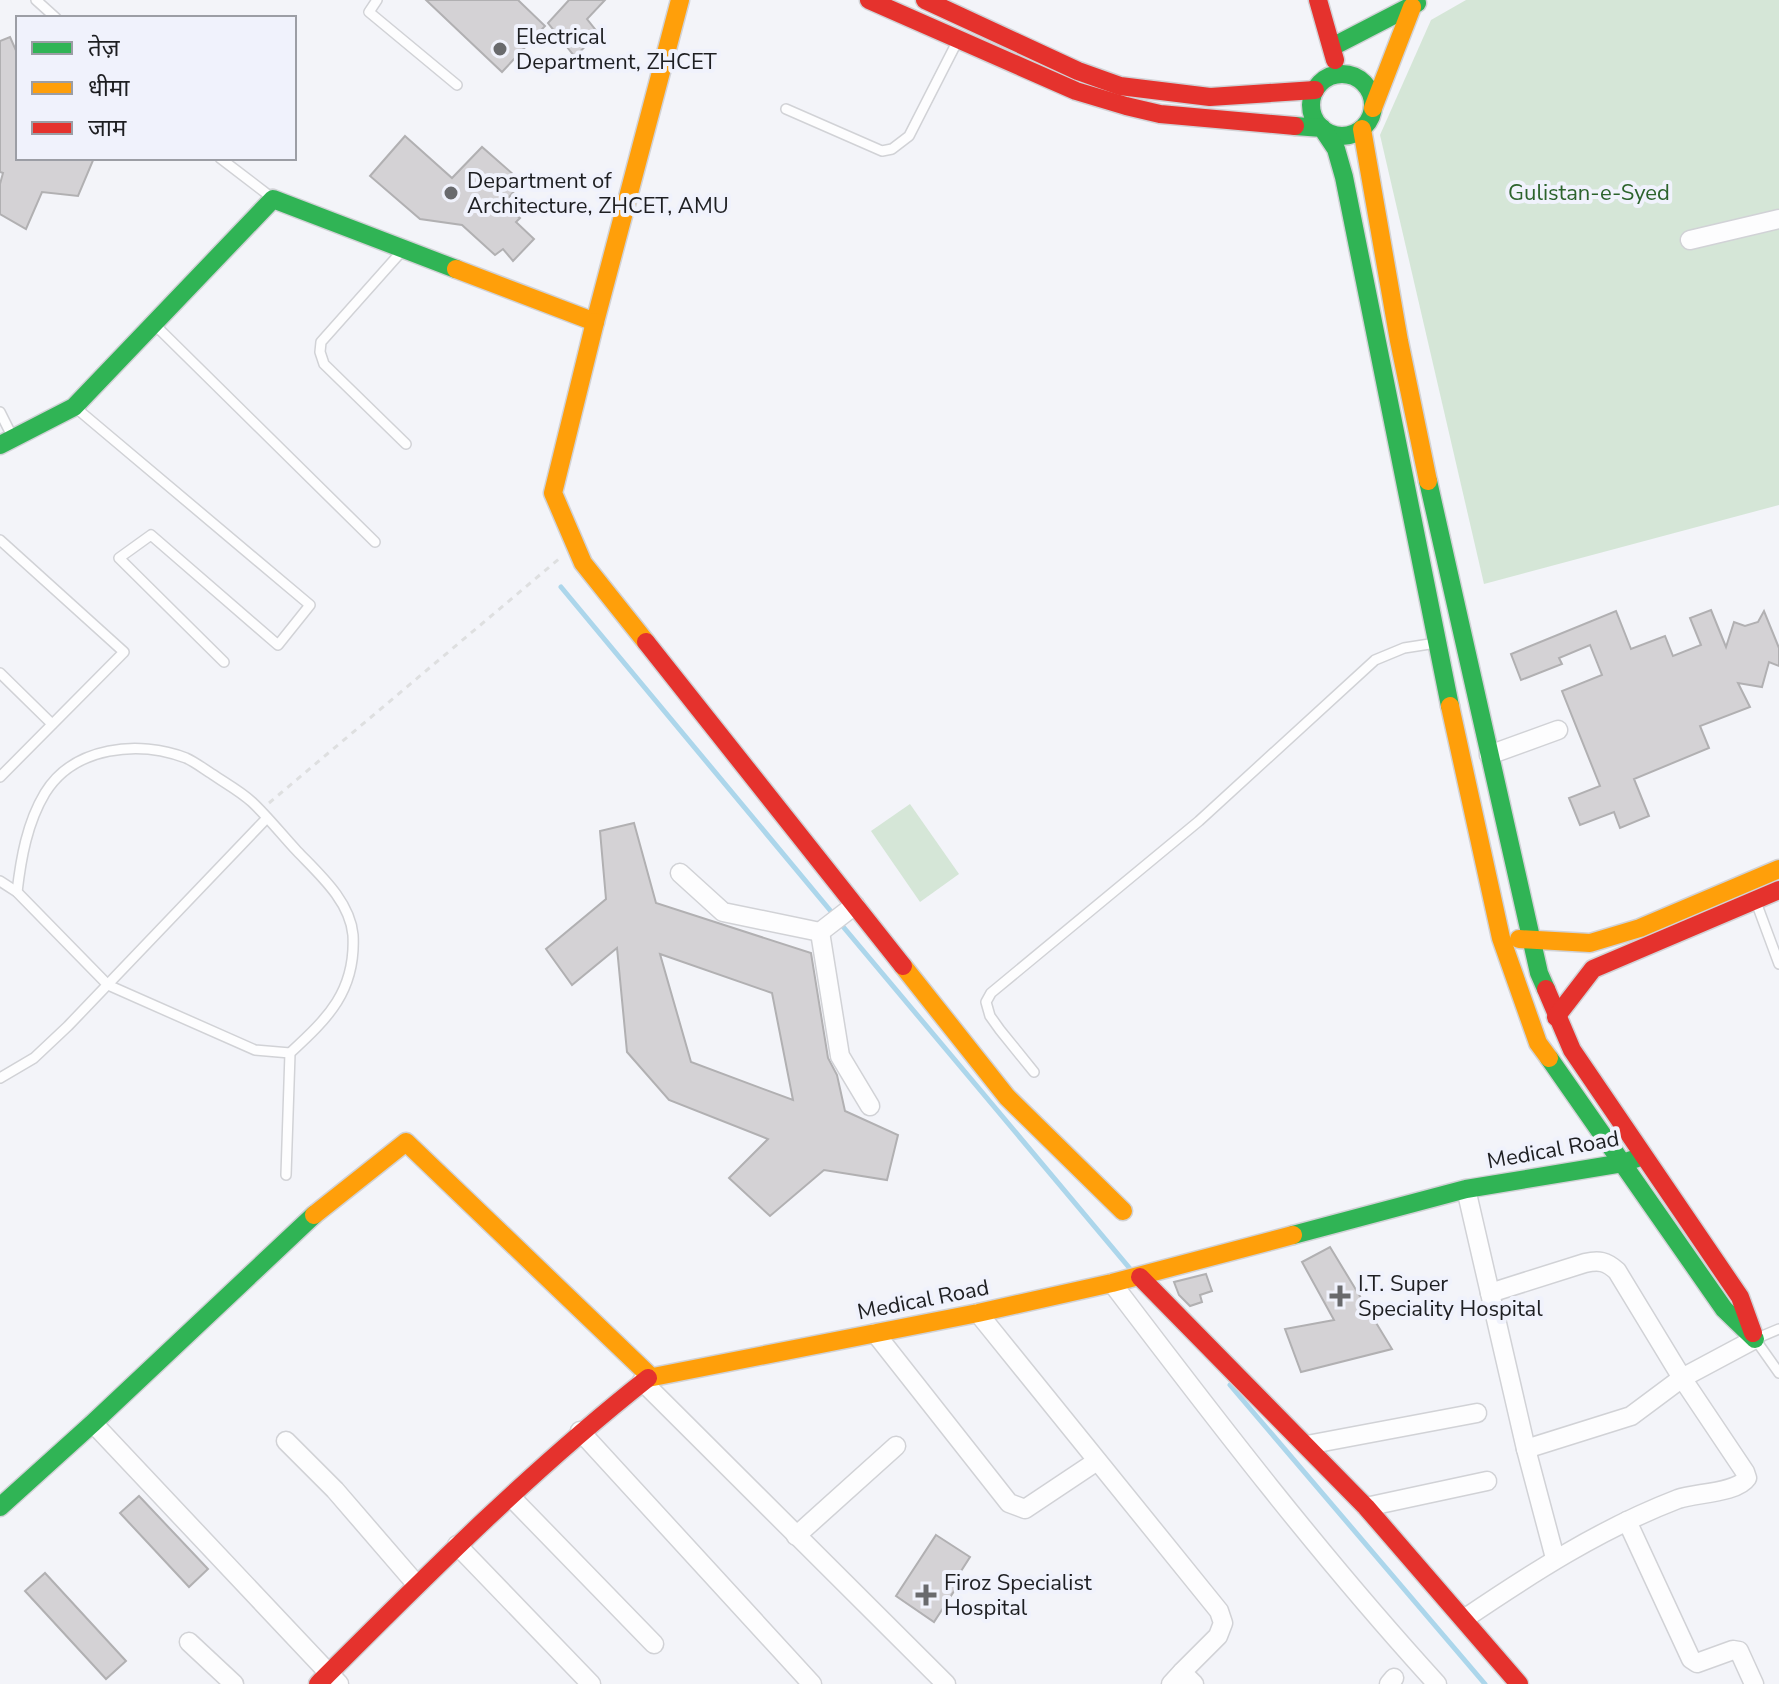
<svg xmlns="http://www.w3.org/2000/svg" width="1779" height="1684" viewBox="0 0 1779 1684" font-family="'Nunito Sans','Noto Sans Devanagari',sans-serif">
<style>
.green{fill:#d5e6d7}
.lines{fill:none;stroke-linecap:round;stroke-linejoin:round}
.stream{stroke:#acd6eb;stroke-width:5}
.building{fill:#d4d2d5;stroke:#b1b0b2;stroke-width:2;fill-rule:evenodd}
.lane-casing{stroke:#d1d2d6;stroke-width:12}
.street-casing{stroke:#d1d2d6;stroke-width:21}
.fast-casing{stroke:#d1d2d6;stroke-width:21}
.slow-casing{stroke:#d1d2d6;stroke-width:21}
.jam-casing{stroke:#d1d2d6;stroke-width:21}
.path{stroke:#dedfe0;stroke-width:3;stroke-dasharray:6 6;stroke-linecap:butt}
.lane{stroke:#fdfdfe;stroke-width:9}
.street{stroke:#fdfdfe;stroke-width:18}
.fast{stroke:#30b455;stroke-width:18}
.slow{stroke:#ff9f0a;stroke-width:18}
.jam{stroke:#e5322d;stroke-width:18}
.poi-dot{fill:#696a6d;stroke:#f0f2fc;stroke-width:3}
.labels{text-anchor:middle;stroke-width:8;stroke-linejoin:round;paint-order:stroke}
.poi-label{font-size:22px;fill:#1e1f22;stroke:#f0f2fc;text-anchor:start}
.park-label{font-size:22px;fill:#2c632c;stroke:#f0f2fc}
.street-label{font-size:22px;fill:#1e1f22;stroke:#f0f2fc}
</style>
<rect width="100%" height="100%" fill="#f3f4f9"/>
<g class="green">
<path d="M1466 0H1779V505L1484 584 1380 135 1431 20Z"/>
<path d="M910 804 959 874 920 902 871 831Z"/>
</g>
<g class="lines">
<g class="stream">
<path d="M561 587 834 915"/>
<path d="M840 923 1132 1271"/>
<path d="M1230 1385 1485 1684"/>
</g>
</g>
<g class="building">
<path d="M426 0H518L545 26 502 72Z"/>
<path d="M569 0H605L587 19 598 33 575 57 548 23Z"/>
<path d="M10 37 18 55V158H94L78 196 42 192 26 229 0 214V184L3 173 0 172V41Z"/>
<path d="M405 136 452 178 482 147 522 182 503 204 520 218 516 222 534 239 513 261 503 249 495 255 462 225 420 219 370 176Z"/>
<path d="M1711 610 1726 647 1734 622 1745 626 1758 622 1764 611 1779 648V666L1769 662 1762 687 1738 683 1750 707 1700 726 1709 748 1634 779 1649 816 1620 828 1614 812 1580 825 1569 798 1600 786 1562 691 1602 675 1590 645 1559 658 1562 664 1521 680 1511 654 1616 611 1631 649 1665 636 1673 656 1701 645 1690 618Z"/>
<path d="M634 823 656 903 811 953 828 1058 837 1075 845 1111 898 1135 887 1180 824 1170 770 1216 729 1178 768 1139 669 1100 627 1052 617 948 572 985 546 949 606 899 600 831ZM660 954 772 993 793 1100 691 1062Z"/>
<path d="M1330 1247 1392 1349 1301 1372 1285 1329 1334 1320 1302 1262Z"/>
<path d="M1206 1274 1212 1291 1200 1295 1202 1302 1190 1306 1179 1295 1174 1282Z"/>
<path d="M139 1496 208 1569 189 1587 120 1513Z"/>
<path d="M936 1535 970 1557 956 1579 960 1582 934 1622 896 1596Z"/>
<path d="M45 1573 126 1661 106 1679 25 1591Z"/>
</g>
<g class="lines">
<g class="lane-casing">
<g id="lane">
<path d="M36 0 56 18"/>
<path d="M377 0 369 12 457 85"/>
<path d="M786 109 882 151 892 149 909 136 957 42"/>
<path d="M220 158 271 197"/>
<path d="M402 251 321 342 320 352 324 364 406 444"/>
<path d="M154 324 375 542"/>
<path d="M76 408 310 605 278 645 151 535 119 558 224 662"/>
<path d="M0 412 13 438"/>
<path d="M0 540 124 652 0 777"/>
<path d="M0 673 52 724"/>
<path d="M0 881 17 892 108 985 255 1050 290 1053"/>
<path d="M17 892C21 858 27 823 45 793 74 746 139 740 186 758 195 762 204 769 212 774 225 783 240 791 252 802 268 817 282 835 297 851 319 874 350 901 353 935 356 991 328 1018 290 1053L286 1175"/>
<path d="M1756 902 1779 964"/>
<path d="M1034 1072 1000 1030 990 1016 986 1002 991 993 1199 821 1375 660 1404 648 1436 643"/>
<path d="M0 1078 34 1058 68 1026 267 818"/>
<path d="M1779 1329 1755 1339 1779 1373"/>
</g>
</g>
<g class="street-casing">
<g id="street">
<path d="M1690 240 1779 219"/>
<path d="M1489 755 1558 730"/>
<path d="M680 873 723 912 820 932 855 905"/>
<path d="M820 932 840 1056 870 1106"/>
<path d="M1466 1189 1526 1449 1555 1558"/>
<path d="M1112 1283C1216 1420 1321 1557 1437 1684"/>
<path d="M978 1313 1219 1611 1223 1623 1218 1636 1182 1672"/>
<path d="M875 1333 1009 1503 1025 1509 1097 1461"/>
<path d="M642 1381 946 1684"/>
<path d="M93 1423 339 1684"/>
<path d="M580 1431 812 1684"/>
<path d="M286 1441 335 1490 417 1585"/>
<path d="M1307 1445 1477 1413"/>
<path d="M1526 1449 1631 1416 1682 1378 1755 1339"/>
<path d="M511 1497 654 1644"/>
<path d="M1366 1507 1487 1481"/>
<path d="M1627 1521 1691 1659 1697 1663 1733 1650 1739 1651 1754 1684"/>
<path d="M796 1536 896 1446"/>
<path d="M457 1545 591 1684"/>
<path d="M1464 1619C1532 1573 1600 1529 1678 1499 1695 1493 1737 1493 1747 1478L1745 1472 1682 1378 1617 1271C1606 1261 1599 1260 1585 1263L1490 1293"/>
<path d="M189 1642 234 1684"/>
<path d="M1171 1684 1182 1672 1194 1684"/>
<path d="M1389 1684 1394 1678"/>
</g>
</g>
<g class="fast-casing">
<g id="fast">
<path d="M1332 47 1417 3"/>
<circle cx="1342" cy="105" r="31"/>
<path d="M1295 126 1322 128 1336 149 1344 177 1450 706"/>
<path d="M0 445 74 407 273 199 456 269"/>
<path d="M1428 481 1539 973 1546 989"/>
<path d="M1549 1058 1724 1309 1755 1339"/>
<path d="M1293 1235 1466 1189 1623 1163 1643 1156"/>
<path d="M0 1507 93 1423 314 1215"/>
</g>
</g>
<g class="slow-casing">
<g id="slow">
<path d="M1373 108 1412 7"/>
<path d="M1362 129 1399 341 1428 481"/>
<path d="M456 269 595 322 680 0"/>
<path d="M595 322 553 493 583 563 646 642"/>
<path d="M1450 706 1501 938 1538 1043 1549 1058"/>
<path d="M1519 939 1590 943 1640 928 1779 869"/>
<path d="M903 966 1007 1097 1123 1211"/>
<path d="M314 1215 406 1142 650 1376"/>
<path d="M648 1378 978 1313 1112 1283 1293 1235"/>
</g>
</g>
<g class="jam-casing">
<g id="jam">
<path d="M869 0 1076 91 1126 106 1160 114 1295 126"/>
<path d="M925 0 1078 71 1120 86 1210 97 1315 90"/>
<path d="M1318 0 1335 60"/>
<path d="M646 642 903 966"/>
<path d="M1546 989 1572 1050 1740 1297 1753 1333"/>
<path d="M1556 1017 1593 969 1779 890"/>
<path d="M1140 1277 1366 1507 1519 1684"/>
<path d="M318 1684C424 1578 530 1471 648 1378"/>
</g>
</g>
<path class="path" d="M269 803 560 558"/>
<use href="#lane" class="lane"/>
<use href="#street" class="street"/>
<use href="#fast" class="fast"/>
<use href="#slow" class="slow"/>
<use href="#jam" class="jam"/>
</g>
<g class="poi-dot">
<circle cx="500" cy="49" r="8"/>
<circle cx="451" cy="193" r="8"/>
<path d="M1336 1284h8v8h8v8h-8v8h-8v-8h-8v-8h8z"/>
<path d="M922 1583h8v8h8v8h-8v8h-8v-8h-8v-8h8z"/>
</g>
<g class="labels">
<g class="poi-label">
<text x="516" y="44">Electrical<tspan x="516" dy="25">Department, ZHCET</tspan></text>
<text x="467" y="188">Department of<tspan x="467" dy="25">Architecture, ZHCET, AMU</tspan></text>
<text x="1358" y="1291">I.T. Super<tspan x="1358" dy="25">Speciality Hospital</tspan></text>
<text x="944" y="1590">Firoz Specialist<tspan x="944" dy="25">Hospital</tspan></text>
</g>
<g class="park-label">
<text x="1589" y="200">Gulistan-e-Syed</text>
</g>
<g class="street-label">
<text transform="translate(1553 1149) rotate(-10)" y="8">Medical Road</text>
<text transform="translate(923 1299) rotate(-11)" y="8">Medical Road</text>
</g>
</g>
<rect x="16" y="16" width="280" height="144" fill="#f0f2fc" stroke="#9c9ea5" stroke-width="2"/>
<rect x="32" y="42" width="40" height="12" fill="#30b455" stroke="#9c9ea5" stroke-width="2"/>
<text x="88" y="56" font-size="24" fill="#1e1f22">तेज़</text>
<rect x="32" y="82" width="40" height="12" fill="#ff9f0a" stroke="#9c9ea5" stroke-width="2"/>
<text x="88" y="96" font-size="24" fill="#1e1f22">धीमा</text>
<rect x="32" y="122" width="40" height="12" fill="#e5322d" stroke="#9c9ea5" stroke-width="2"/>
<text x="88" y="136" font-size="24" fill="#1e1f22">जाम</text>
</svg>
